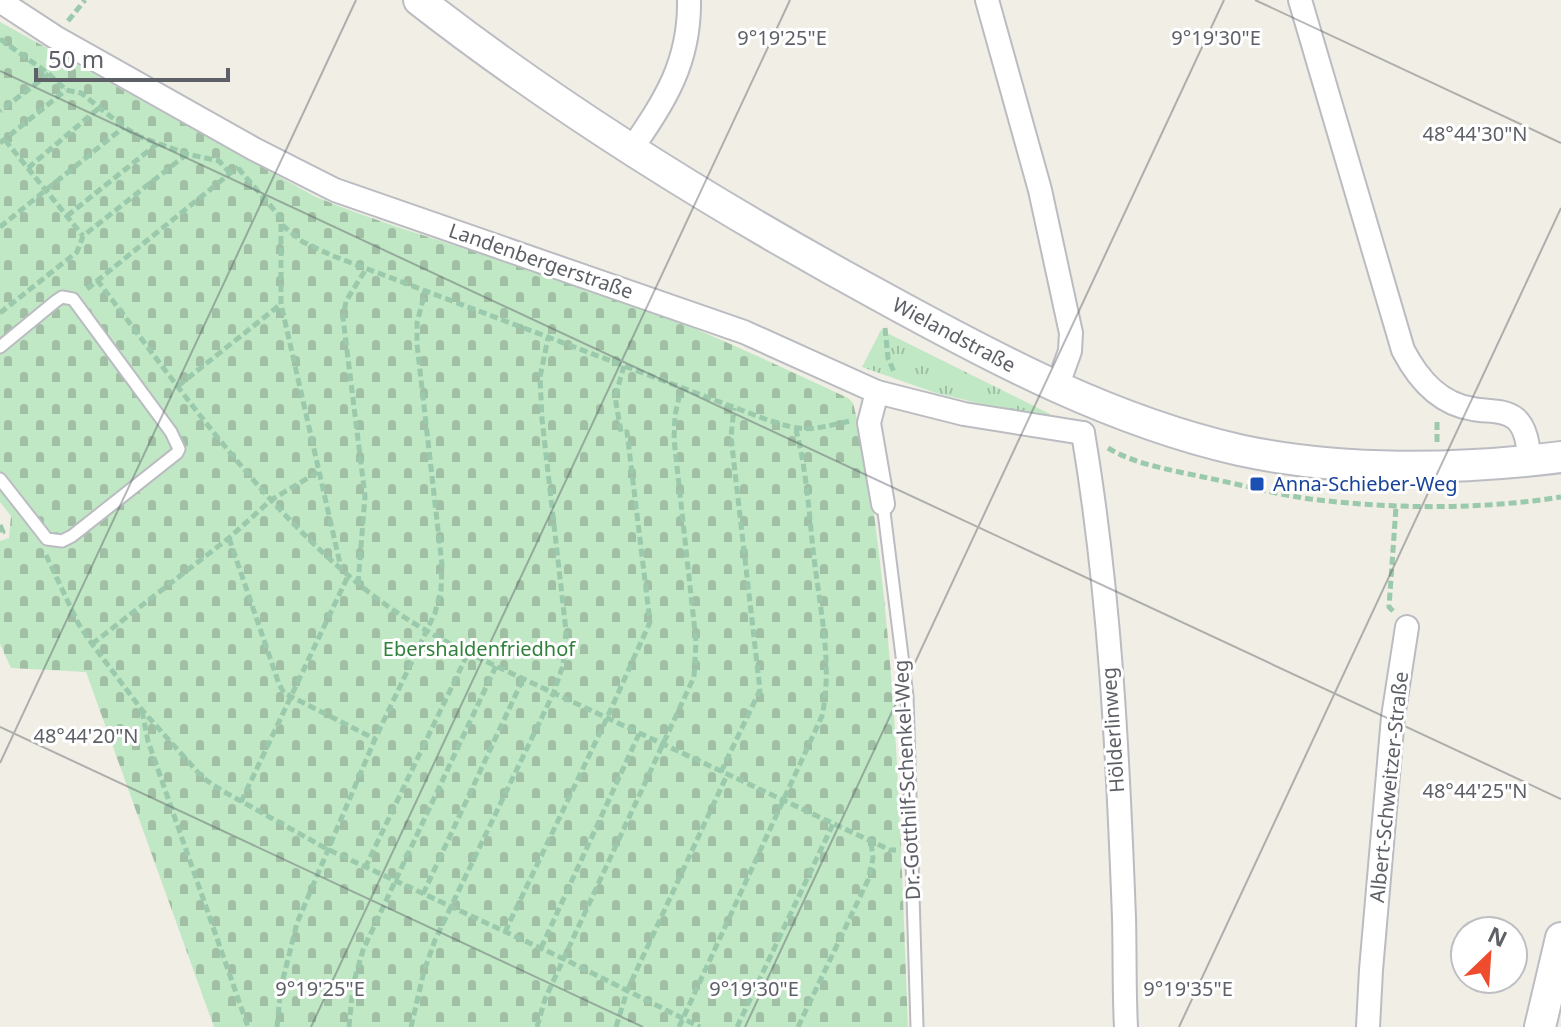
<svg xmlns="http://www.w3.org/2000/svg" width="1561" height="1027" viewBox="0 0 1561 1027" font-family="'Noto Sans',sans-serif">
<style>
.grass{fill:url(#grass-tufts)}
.cemetery{fill:url(#cemetery-stones)}
.lines{fill:none;stroke-linecap:round;stroke-linejoin:round}
.lane-casing{stroke:#babcc1;stroke-width:15}
.street-casing{stroke:#babcc1;stroke-width:26}
.secondary-casing{stroke:#bbbdc3;stroke-width:34}
.path{stroke:#9ac9ac;stroke-width:5;stroke-dasharray:8 4;stroke-linecap:butt}
.lane{stroke:#fff;stroke-width:11}
.street{stroke:#fff;stroke-width:22}
.secondary{stroke:#fff;stroke-width:30}
.ticks{fill:none;stroke:#5d6066;stroke-width:2;stroke-opacity:0.45}
.transit-dot{fill:#1a4fb4;stroke:#fff;stroke-width:3}
.labels{text-anchor:middle;stroke-width:6;stroke-linejoin:round;paint-order:stroke}
.street-label{font-size:20px;fill:#5d6066;stroke:#fff}
.transit-label{font-size:20px;fill:#164399;stroke:#fff;text-anchor:start}
.park-label{font-size:20px;fill:#31813b;stroke:#fff}
.ticks-label{font-size:20px;text-anchor:middle;fill:#5d6066;stroke:#fff;stroke-width:6;stroke-linejoin:round;paint-order:stroke}
</style>
<defs>
<pattern id="grass-tufts" width="24" height="20" patternUnits="userSpaceOnUse" patternTransform="scale(2)"><rect width="24" height="20" fill="#c1e8c5"/><path d="M3 7l-1-3M5 7V3M7 7l1-3M15 17l-1-3M17 17v-4M19 17l1-3" fill="none" stroke="#a0bfa4"/></pattern>
<pattern id="cemetery-stones" width="16" height="16" patternUnits="userSpaceOnUse" patternTransform="scale(2)"><rect width="16" height="16" fill="#c1e8c5"/><path d="M2 7V4a2 2 0 0 1 4 0v3zM10 15v-3a2 2 0 0 1 4 0v3z" fill="#a0bfa4"/></pattern>
</defs>
<rect width="100%" height="100%" fill="#f0eee5"/>
<path class="grass" d="M881 330 1050 414 1051 416 1007 410 936 393 862 367Z"/>
<path class="cemetery" d="M0 22 316 197C404 233 496 256 586 287 676 317 762 358 848 398L853 403C869 464 876 527 883 589 899 735 902 881 908 1027H214L86 672 11 668 0 644V541L9 538 11 516 0 502Z"/>
<g class="lines">
<g class="lane-casing">
<g id="lane">
<path d="M0 347 56 301 62 297 73 299 171 432 179 449 177 453 72 536 62 541 47 539 0 479"/>
<path d="M883 504 907 696 917 1027"/>
</g>
</g>
<g class="street-casing">
<g id="street">
<path d="M987 0 1040 190 1071 333 1070 351 1057 387"/>
<path d="M1300 0 1403 350C1418 379 1439 404 1473 409 1487 412 1504 409 1516 419 1527 429 1528 447 1530 461"/>
<path d="M0 1 55 37 254 149 335 190 744 332 877 392 964 414 1083 433"/>
<path d="M631 150C665 100 690 63 689 0"/>
<path d="M877 392 869 423 883 504"/>
<path d="M1083 433C1110 592 1118 757 1124 918 1125 954 1124 991 1126 1027"/>
<path d="M1368 1027 1371 970 1393 717 1407 627"/>
</g>
</g>
<g class="secondary-casing">
<g id="secondary">
<path d="M419 0C565 114 722 210 884 298 997 360 1112 421 1239 450 1339 472 1459 470 1561 457"/>
<path d="M1540 1027 1561 938"/>
</g>
</g>
<g class="path">
<path d="M68 21 85 0"/>
<path d="M0 39 49 74 0 111"/>
<path d="M49 74 66 90 81 93 124 127 138 136 187 154 219 161 230 173"/>
<path d="M5 140 83 236"/>
<path d="M0 143 66 90"/>
<path d="M28 168 99 108"/>
<path d="M238 168 281 218V304L341 568"/>
<path d="M67 216 157 144"/>
<path d="M282 225 303 242 333 256 765 419C806 433 809 430 850 421"/>
<path d="M0 227 124 127"/>
<path d="M97 280C175 382 256 499 355 581 389 610 428 633 468 653L890 850H896"/>
<path d="M87 289 238 167"/>
<path d="M0 313 77 252 83 236 187 154"/>
<path d="M885 328 888 358 894 372"/>
<path d="M178 386 281 304"/>
<path d="M1437 442V420"/>
<path d="M1108 448C1136 465 1176 471 1208 478 1242 485 1276 494 1310 499 1393 509 1478 510 1561 497"/>
<path d="M0 525 3 532 0 533"/>
<path d="M229 538 279 684 284 693 375 739"/>
<path d="M46 555 78 623 92 644 142 710 203 778 221 790 327 849 564 959 700 1027"/>
<path d="M358 584 365 496 343 318 346 301 366 269"/>
<path d="M1393 611 1389 607 1396 507"/>
<path d="M92 644 229 538 271 500 318 472"/>
<path d="M142 711 148 741 248 1027"/>
<path d="M721 772 760 690 731 437 734 408"/>
<path d="M241 802 348 576"/>
<path d="M365 868 468 653"/>
<path d="M423 894 523 679"/>
<path d="M505 932 607 718 650 622 627 432H621L615 397 624 366"/>
<path d="M541 948 639 734"/>
<path d="M277 1027 281 987 297 923 375 739 435 613 441 590 442 565 417 344V323L425 292"/>
<path d="M349 1027 353 985 363 950 496 666"/>
<path d="M411 1027 424 971 435 940 554 692 563 665 566 631 542 419 540 377 548 338"/>
<path d="M537 1027 545 999 694 677 696 641 674 439 675 415 681 389"/>
<path d="M616 1027 627 991 727 775"/>
<path d="M679 1027 822 716C833 665 820 609 814 558 809 515 807 471 796 430"/>
<path d="M737 1027 833 824"/>
<path d="M798 1027 868 880 873 858 871 842"/>
</g>
<use href="#lane" class="lane"/>
<use href="#street" class="street"/>
<use href="#secondary" class="secondary"/>
</g>
<path class="ticks" d="M1255 0 1561 143M0 71 1561 799M0 727 643 1027M0 763 356 0M311 1027 790 0M745 1027 1224 0M1179 1027 1561 208"/>
<rect class="transit-dot" x="1249" y="476" width="16" height="16" rx="4"/>
<g class="labels">
<g class="street-label">
<text transform="translate(541 261) rotate(19)" y="7">Landenbergerstraße</text>
<text transform="translate(954 335) rotate(28)" y="7">Wielandstraße</text>
<text transform="translate(1113 730) rotate(-94)" y="7">Hölderlinweg</text>
<text transform="translate(907 780) rotate(-93)" y="7">Dr.-Gotthilf-Schenkel-Weg</text>
<text transform="translate(1389 787) rotate(-84)" y="7">Albert-Schweitzer-Straße</text>
</g>
<g class="transit-label">
<text x="1273" y="491">Anna-Schieber-Weg</text>
</g>
<g class="park-label">
<text x="479" y="656">Ebershaldenfriedhof</text>
</g>
</g>
<g class="ticks-label">
<text x="782" y="45">9°19'25"E</text>
<text x="1216" y="45">9°19'30"E</text>
<text x="1475" y="141">48°44'30"N</text>
<text x="86" y="743">48°44'20"N</text>
<text x="1475" y="798">48°44'25"N</text>
<text x="320" y="996">9°19'25"E</text>
<text x="754" y="996">9°19'30"E</text>
<text x="1188" y="996">9°19'35"E</text>
</g>
<g transform="translate(1489 955) rotate(25)"><circle r="38" fill="#ffffff" stroke="#bebfc2" stroke-width="2"/>
<path d="M0-6L14 30L0 20L-14 30Z" fill="#ee4c2d"/>
<text y="-12" font-size="22" font-weight="bold" text-anchor="middle" fill="#5d6066">N</text>
</g>
<path d="M36 68v12h192v-12" fill="none" stroke="#5d6066" stroke-width="4"/>
<text x="48" y="68" font-size="24" fill="#5d6066" stroke="#ffffff" stroke-width="6" paint-order="stroke">50 m</text>
</svg>
